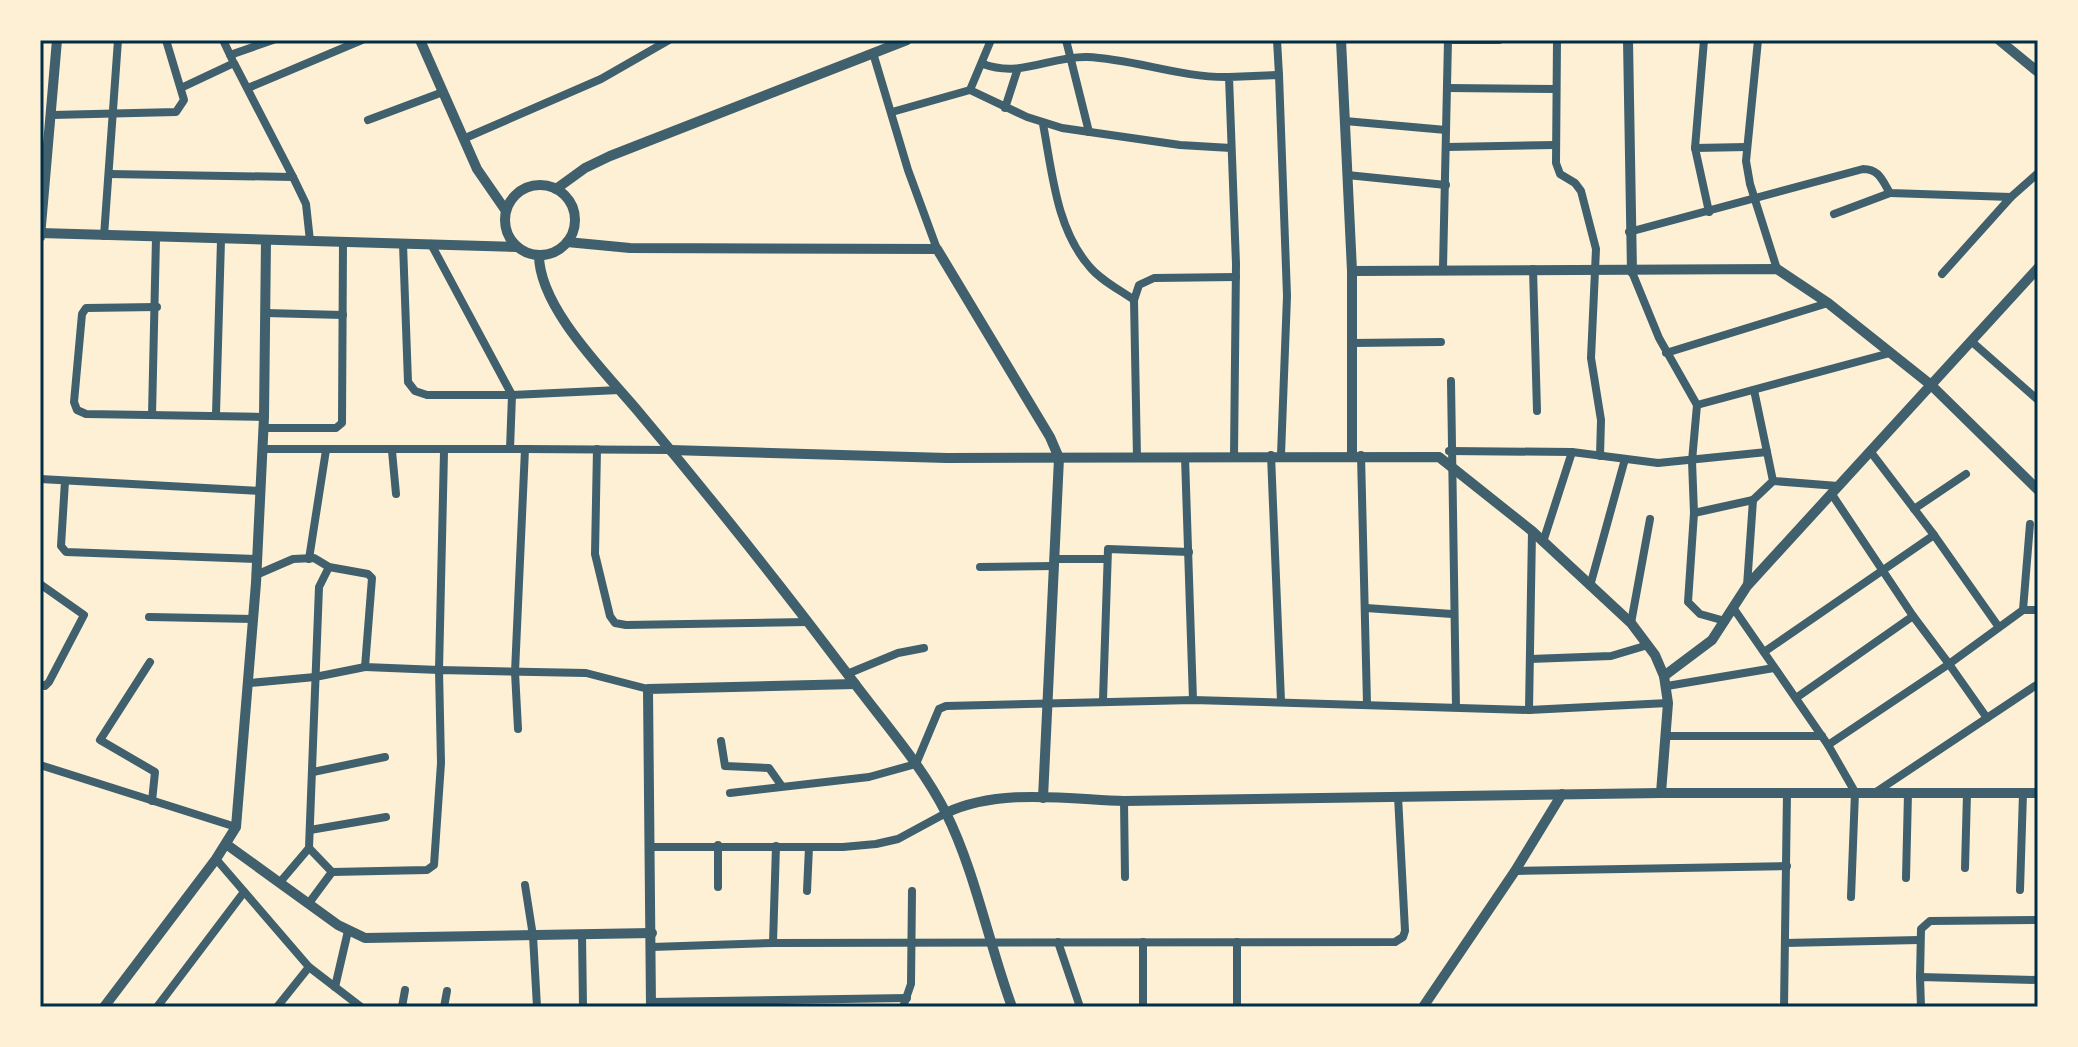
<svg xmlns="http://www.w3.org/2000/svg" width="2078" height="1047" viewBox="0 0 2078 1047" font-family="Arial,sans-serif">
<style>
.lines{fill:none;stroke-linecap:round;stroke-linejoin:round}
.minor{stroke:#3f606c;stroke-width:8}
.tertiary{stroke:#3f606c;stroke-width:10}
.neatline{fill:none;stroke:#003049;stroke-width:3}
</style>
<rect width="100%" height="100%" fill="#fdf0d5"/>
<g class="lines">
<g class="minor">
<path d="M223 40 232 59"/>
<path d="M991 40 970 90 1027 117 1062 128 1180 145 1231 148"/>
<path d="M1066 40 1089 132"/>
<path d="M1277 40 1279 75"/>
<path d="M1448 40H1499"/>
<path d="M1557 40 1556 163 1560 174 1575 183 1581 191 1596 249 1591 358 1601 420 1600 456"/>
<path d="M1758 40 1746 161 1750 184 1777 269"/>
<path d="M873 53 908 170 937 249"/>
<path d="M230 55 273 40"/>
<path d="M983 64C1021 78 1050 56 1087 57 1135 59 1180 78 1229 77"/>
<path d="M248 88 362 40"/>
<path d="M1447 88 1556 89"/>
<path d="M1005 108 1017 71"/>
<path d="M892 112 970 90"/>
<path d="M52 115 176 112 184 100 166 40"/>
<path d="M368 120 443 92"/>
<path d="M1345 121 1446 130"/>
<path d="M1043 124C1052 171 1056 228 1089 266 1100 280 1120 290 1134 300"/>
<path d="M463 139 601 79 669 40"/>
<path d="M1447 147 1555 145"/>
<path d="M1695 148 1704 40"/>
<path d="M109 174 293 177 234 63 183 87"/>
<path d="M1347 175 1446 185"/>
<path d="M293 177 306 204 310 241"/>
<path d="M2011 197 2038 173"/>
<path d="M1709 212 1695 148 1747 147"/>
<path d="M1834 214 1890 193"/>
<path d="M1629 232 1863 169C1879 169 1882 180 1890 193L2011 197 1942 274"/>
<path d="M104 236 118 40"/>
<path d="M431 244 512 395 619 390"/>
<path d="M1443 268 1448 40"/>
<path d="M1533 269 1537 411"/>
<path d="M1632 272 1659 338 1697 405 1692 461 1694 513 1753 500"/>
<path d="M157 307 86 308 82 314 74 402 77 410 86 414 264 417"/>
<path d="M265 313 343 315"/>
<path d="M1971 341 2038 400"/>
<path d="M1352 343 1441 342"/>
<path d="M1666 353 1828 303"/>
<path d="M1451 381 1456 707"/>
<path d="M1754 390 1767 452"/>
<path d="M1697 405 1890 353"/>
<path d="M216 414 221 240"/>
<path d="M152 415 156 238"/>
<path d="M264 428H336L342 423 343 242"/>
<path d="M263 449H510L512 395H427L415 391 408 382 403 244"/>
<path d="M510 449H525L515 672 518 729"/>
<path d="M525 449 670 450"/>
<path d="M597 449 595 554 610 616 615 623 626 625 808 622"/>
<path d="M392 451 396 494"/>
<path d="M1449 451 1572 452 1658 463 1767 452 1773 481 1753 500 1747 586"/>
<path d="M1271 455 1281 701"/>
<path d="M1361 455 1367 704"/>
<path d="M1234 456 1236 264 1229 77 1279 75 1287 296 1281 455"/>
<path d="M1185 457 1193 700"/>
<path d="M1137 458 1134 300 1139 285 1154 278 1236 277"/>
<path d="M40 479 261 491"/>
<path d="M65 481 61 546 66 552 257 559"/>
<path d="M1773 481 1838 486"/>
<path d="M1914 509 1966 474"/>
<path d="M1694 513 1688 602 1700 614 1725 621"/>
<path d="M1934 535 1998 626"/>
<path d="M1543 542 1572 452"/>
<path d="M309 559 326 450"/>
<path d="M1055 559H1107"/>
<path d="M980 567 1054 566"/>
<path d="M256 575 293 559 314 558 329 567 368 574 372 578 365 667 439 670 444 452"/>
<path d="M40 584 84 615 49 682 45 686 40 684"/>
<path d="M1590 586 1625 459"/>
<path d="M1366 608 1452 614"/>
<path d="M1734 609 1828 745 1855 792 1851 897"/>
<path d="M2023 610 2030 524"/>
<path d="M149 617 254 619"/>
<path d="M1631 623 1650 519"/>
<path d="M1764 652 1934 535 1870 451"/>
<path d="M1530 659 1611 656 1648 645"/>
<path d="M150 662 100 740 155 772 152 801"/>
<path d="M847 674 898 653 924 648"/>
<path d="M250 683 315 677 365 667"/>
<path d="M1667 686 1774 668"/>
<path d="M1796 698 1913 616 1831 493"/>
<path d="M1103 700 1108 549 1189 552"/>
<path d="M1529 710 1532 531"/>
<path d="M1987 718 1949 664 2023 610H2038"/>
<path d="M1667 736H1822"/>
<path d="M721 741 725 766 769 768 781 785"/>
<path d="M1828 745 1949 664 1913 616"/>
<path d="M40 765 236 827"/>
<path d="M313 772 385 757"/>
<path d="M1876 792 2038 684"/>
<path d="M730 793 869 777 916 764 939 709 946 706 1193 700 1529 710 1668 703"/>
<path d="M1124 801 1125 877"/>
<path d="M310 830 386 817"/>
<path d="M651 847H843L876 844 898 839 946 813"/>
<path d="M309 848 332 872"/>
<path d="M216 859 309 967 361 1007"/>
<path d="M1965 868 1967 793"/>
<path d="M1515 871 1787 866"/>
<path d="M1906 878 1908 793"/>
<path d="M281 881 309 848 319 587 329 567"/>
<path d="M525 885 533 936 537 1007"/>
<path d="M718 887V845"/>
<path d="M2020 890 2023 793"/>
<path d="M807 891 809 847"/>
<path d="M309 903 332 872 427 870 434 865 441 763 439 670 586 673 648 689"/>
<path d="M582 934 583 1007"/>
<path d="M1058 942 1080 1007"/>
<path d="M1143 942V1007"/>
<path d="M1237 942V1007"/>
<path d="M773 943 776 846"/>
<path d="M1785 943 1919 940"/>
<path d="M652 947 773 943 1395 942 1403 937 1405 931 1398 796"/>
<path d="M1920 977 1921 929 1930 921 2038 920"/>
<path d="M335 987 348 931"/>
<path d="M651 1002 907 998"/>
<path d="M157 1007 244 892"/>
<path d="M277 1007 309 967"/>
<path d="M402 1007 405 990"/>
<path d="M444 1007 447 991"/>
<path d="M903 1007 911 984 912 891"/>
<path d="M1784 1007 1787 793"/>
<path d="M1921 1007 1920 977 2038 980"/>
</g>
<g class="tertiary">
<path d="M420 40 477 169 506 211"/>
<path d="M1341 40 1352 271V455"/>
<path d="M1628 40 1632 272"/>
<path d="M1999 40 2038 72"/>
<circle cx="540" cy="220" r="35"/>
<path d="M556 189 585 168 610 156 907 40"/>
<path d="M40 233 517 247"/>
<path d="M40 237 57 40"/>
<path d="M567 242 630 248 937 249 1050 437 1059 458 1043 798"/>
<path d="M539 255C539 307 604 371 637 410 711 498 783 588 852 680 884 723 921 764 946 813 975 871 989 945 1012 1007"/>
<path d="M1352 271 1777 269 1828 303 1931 385 2038 490"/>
<path d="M670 450 947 458 1439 457 1532 531 1631 623 1655 655 1664 676 1668 703 1661 793"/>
<path d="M1664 676 1712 640 1747 586 2038 268"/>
<path d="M946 813C999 788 1067 799 1124 801L1661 793H2038"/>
<path d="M226 844 338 925 365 938 652 933"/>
<path d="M104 1007 216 859 236 827 256 583 264 417 266 240"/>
<path d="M651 1007 648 689 855 684"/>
<path d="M1423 1007 1515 871 1562 794"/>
</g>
</g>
<rect width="2078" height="1047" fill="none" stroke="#fdf0d5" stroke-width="84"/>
<rect x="42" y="42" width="1994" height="963" class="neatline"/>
</svg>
